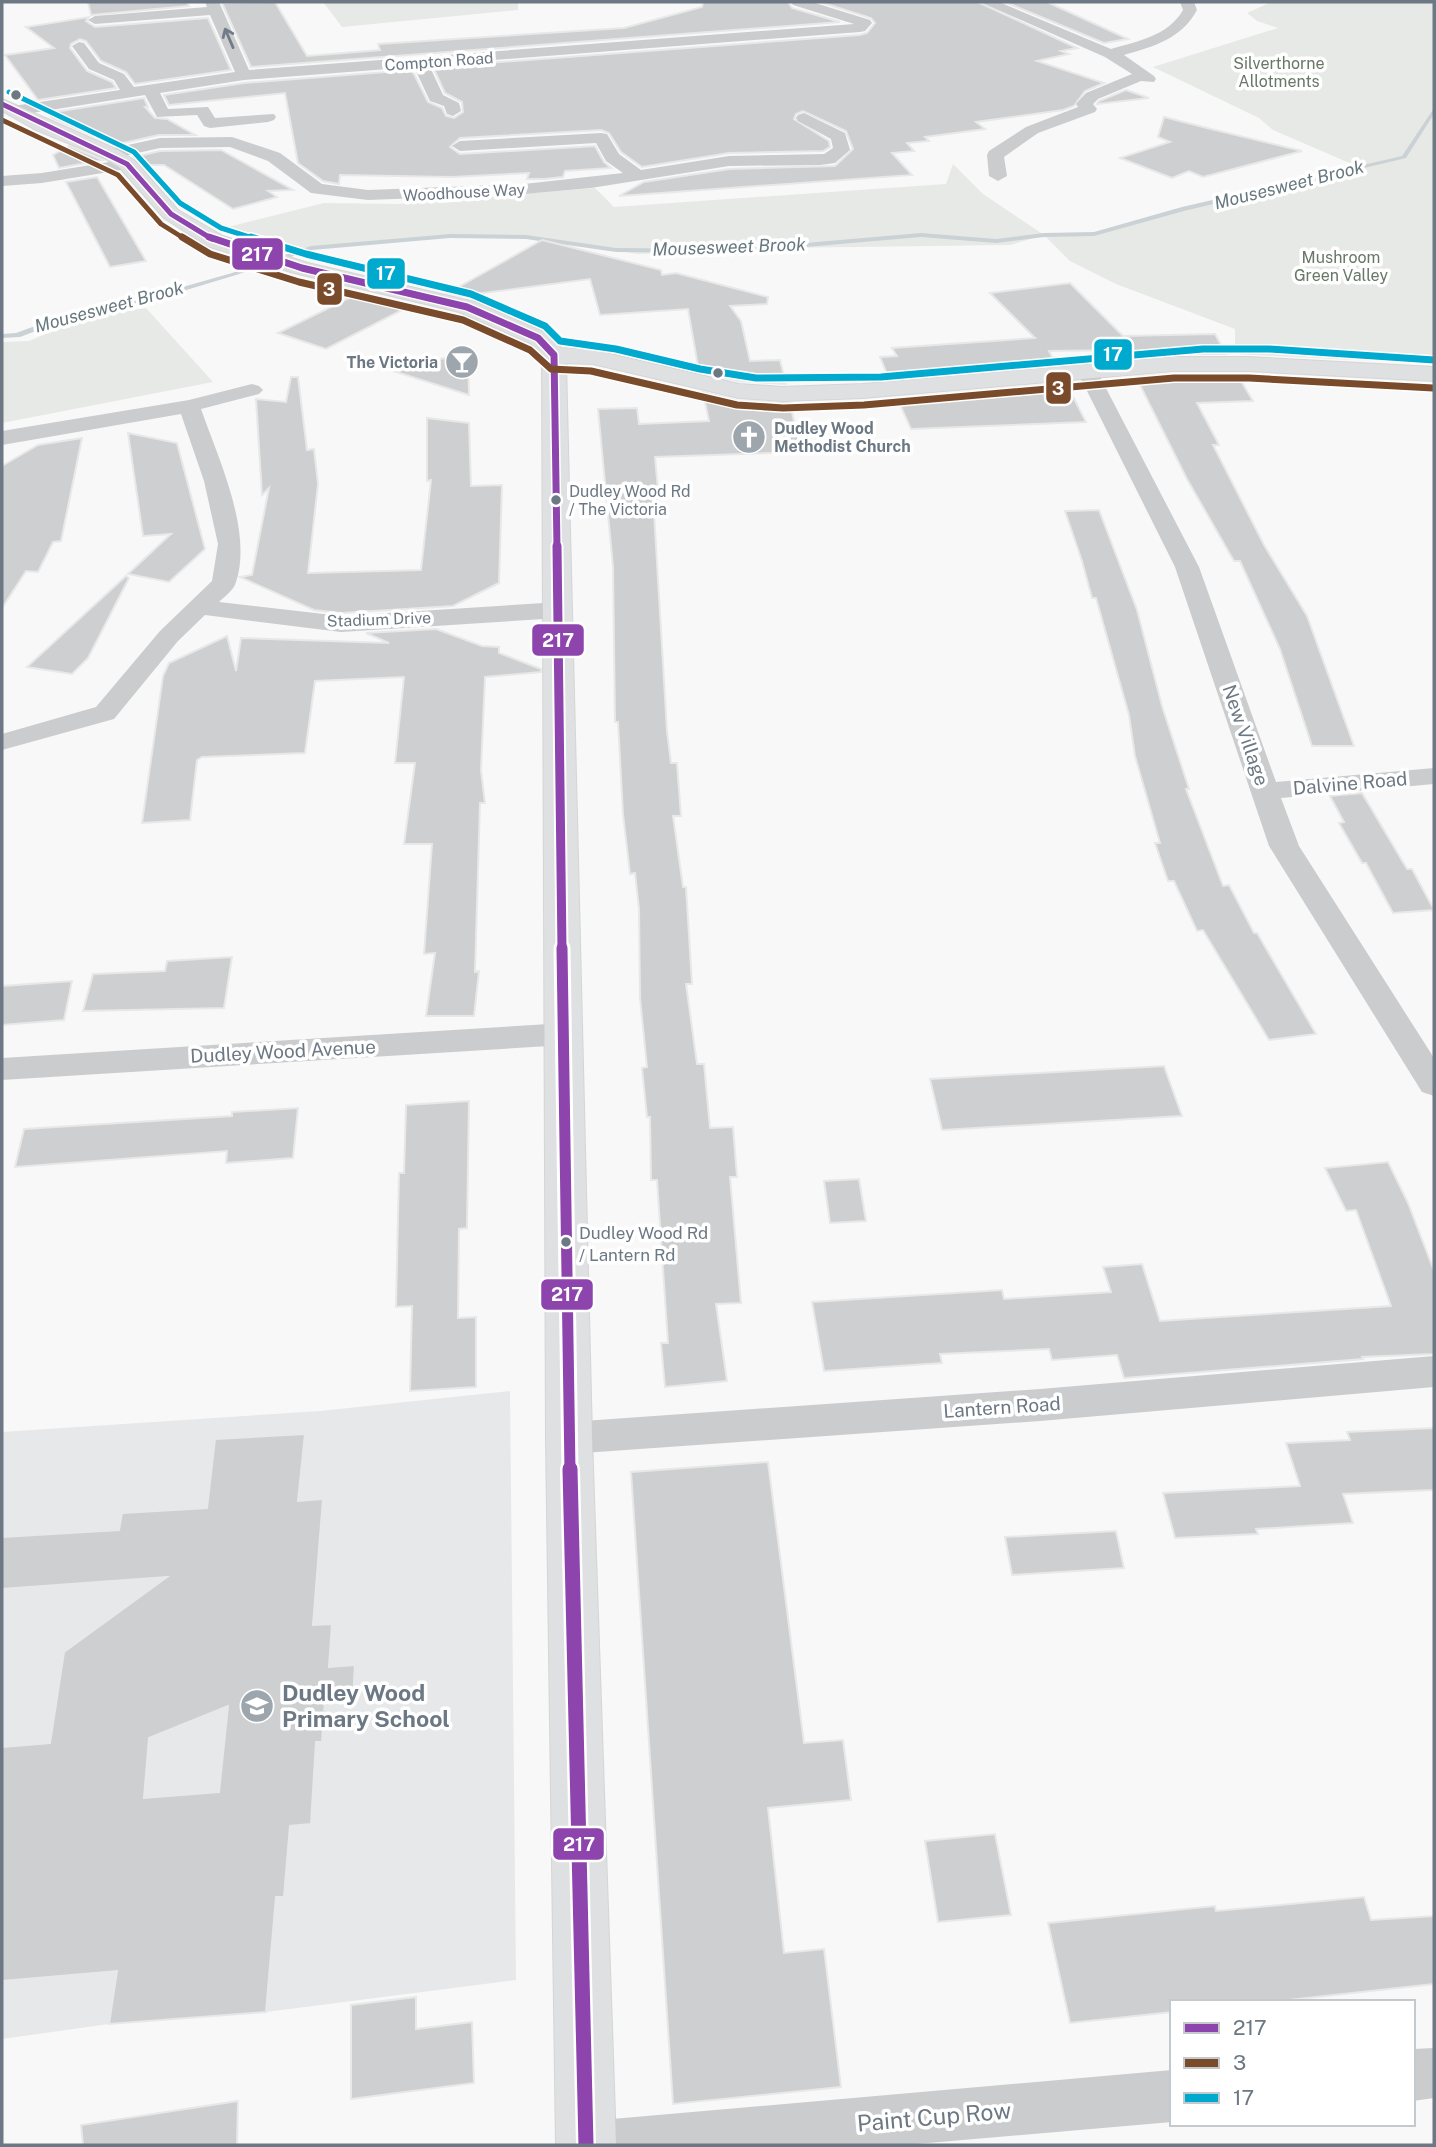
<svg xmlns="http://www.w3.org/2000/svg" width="1436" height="2147" viewBox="0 0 1436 2147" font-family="'Public Sans',sans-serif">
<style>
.built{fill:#e7e8e9}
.green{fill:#e7e9e6}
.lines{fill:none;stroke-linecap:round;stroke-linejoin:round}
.stream{fill:#cbd2d5;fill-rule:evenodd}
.building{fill:#cecfd0;stroke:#e8e8e8;stroke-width:2;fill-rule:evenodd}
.secondary-casing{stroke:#d4d5d5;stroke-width:2}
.street{fill:#cbccce;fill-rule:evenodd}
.secondary{fill:#dfe0e1;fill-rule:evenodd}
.bus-1-far4-casing{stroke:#fff;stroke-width:8}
.bus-1-far3-casing{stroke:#fff;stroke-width:10}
.bus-1-far2-casing{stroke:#fff;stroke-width:13}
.bus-1-far1-casing{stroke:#fff;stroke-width:17}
.bus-1-casing{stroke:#fff;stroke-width:20}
.bus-2-far1-casing{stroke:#fff;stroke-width:8}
.bus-2-casing{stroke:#fff;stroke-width:10}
.bus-3-far1-casing{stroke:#fff;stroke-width:8}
.bus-3-casing{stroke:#fff;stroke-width:10}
.bus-1-far4{stroke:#8e44ad;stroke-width:5}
.bus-1-far3{stroke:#8e44ad;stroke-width:7}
.bus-1-far2{stroke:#8e44ad;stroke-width:9}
.bus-1-far1{stroke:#8e44ad;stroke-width:11}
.bus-1{stroke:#8e44ad;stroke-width:15}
.bus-2-far1{stroke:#7a4b2a;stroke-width:5}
.bus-2{stroke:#7a4b2a;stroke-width:7}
.bus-3-far1{stroke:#00a9ce;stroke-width:5}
.bus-3{stroke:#00a9ce;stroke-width:7}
.oneway{stroke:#717c88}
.bus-dot{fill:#6c7884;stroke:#fff;stroke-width:2.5}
.labels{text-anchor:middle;stroke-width:7;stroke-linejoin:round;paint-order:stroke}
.far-street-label{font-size:16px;fill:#6c7884;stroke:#fff}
.far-park-label{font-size:16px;fill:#687766;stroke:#fff}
.far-poi-label{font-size:16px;font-weight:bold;fill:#6c7884;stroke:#fff;text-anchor:end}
.far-bus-label{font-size:16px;fill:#6c7884;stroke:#fff;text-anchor:start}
.bus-label{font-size:17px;fill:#6c7884;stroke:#fff;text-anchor:start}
.far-water-label{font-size:18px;font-style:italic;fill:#67787f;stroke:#fff}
.street-label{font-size:19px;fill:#6c7884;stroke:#fff}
.near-poi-label{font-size:23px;font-weight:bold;fill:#6c7884;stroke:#fff;text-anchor:start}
.near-street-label{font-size:23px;fill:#6c7884;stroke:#fff}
.line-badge{stroke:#fff;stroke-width:2.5}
.badge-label{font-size:19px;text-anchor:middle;font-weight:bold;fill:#fff}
</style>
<rect width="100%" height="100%" fill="#f8f8f8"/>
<path class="built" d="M510 1391 516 1980 266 2012 109 2024 2 2039V1432L320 1411Z"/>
<g class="green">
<path d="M323 2H518V10L342 27Z"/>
<path d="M1271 2H1434V364L1235 354V329L1116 284 1070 261 1044 235 1010 245 775 248 638 254 526 237 450 236 311 248 264 249 220 229 324 203 398 204 595 188 614 207 946 184 953 164 983 194 1044 235 1094 234 1182 209 1284 186 1354 165 1273 130 1259 118 1153 67 1278 28 1257 21 1247 13Z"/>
<path d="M146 308 213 382 2 423V342L29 341 86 317Z"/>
</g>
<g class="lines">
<path class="stream" d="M1434 108V114L1406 158 1184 211 1094 236 1044 237 996 243 921 237 737 253 616 252 526 239 450 238 312 250 236 275 120 310 70 318 20 337 2 338V334L16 333 68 314 116 306 232 273 311 246 450 234 526 235 616 248 737 249 921 233 996 239 1044 233 1094 232 1182 207 1402 156Z"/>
</g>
<g class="building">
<path d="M88 2H187L189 6 91 15Z"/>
<path d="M275 2 307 56 380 50 378 44 624 28 702 7 703 2H788L792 8 840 22 251 67 222 3Z"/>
<path d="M820 2H978L1077 48 1061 51 1069 54 1037 61 1104 83 1085 91 1074 106 1063 110 976 122 985 129 925 137 929 141 907 143 914 151 892 153 912 175 619 196 644 182 729 169 835 166 853 149 846 131 803 111 796 114 794 119 829 141 830 147 823 151 729 153 642 167 621 152 609 133 601 130 460 138 450 147 460 154 595 146 604 162 611 168 565 171 563 177 544 179H527L529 173 452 177 340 175 339 184 323 181 298 163 285 93 169 105 164 95 244 83 412 70 428 102 442 108 446 116 454 118 463 112 462 102 445 93 433 67 860 35 867 33 875 23 871 18Z"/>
<path d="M1005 2H1047L1128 39 1104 43Z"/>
<path d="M89 17 86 21 95 27 208 18 231 70 135 84 126 72 101 61 86 41 80 39 71 44 70 48 87 71 112 82 116 88 38 100 5 55 54 48 26 27Z"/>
<path d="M1126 90 1149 98 1097 104 1099 101Z"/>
<path d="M144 98 148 107H145L155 118 167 119 195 135H159L114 145 52 118 48 113Z"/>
<path d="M1164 117 1211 129 1302 151 1203 177 1189 171 1172 178 1120 158 1170 142 1158 137Z"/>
<path d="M69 146 103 160 59 168 53 155Z"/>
<path d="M221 150 293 190 268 191 277 197 233 209 164 165H142L134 157 160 151Z"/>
<path d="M97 177 146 261 110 267 66 182Z"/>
<path d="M542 240 661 270 662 275 676 273 768 297 767 304 730 306 741 321 750 361 780 360 786 384 739 381 699 372 688 309 600 315 590 279 461 296 448 293Z"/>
<path d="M1070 283 1123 336 1215 334 1226 354H1173L1126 358 1121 350 1049 351 1056 365 889 379 880 357 897 356 892 348 1035 338 990 293Z"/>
<path d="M357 294 404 309 326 349 278 333Z"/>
<path d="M468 353 469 395 390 370Z"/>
<path d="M1173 374H1237L1253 401 1197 403 1219 445H1213L1264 545 1307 616 1354 746H1312L1280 649 1240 561H1234L1187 479 1136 377Z"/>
<path d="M291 377H298L307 450 314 449 318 484 308 573 421 570 431 480 427 481V418L469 423 471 486 502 485 499 583 453 606 341 613 314 610 240 577 252 575 269 488 262 495 256 399 286 402Z"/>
<path d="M1066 383 1086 422 911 429 897 398Z"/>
<path d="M703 392 739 401 790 403 801 452 655 457 660 512H654L667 731 671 763H677L681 816H673L683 887H686L692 984H686L697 1064H704L710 1128 733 1127 737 1177H730L741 1303 716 1304 727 1381 665 1387 661 1343H668L657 1180H651L650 1117H647L642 1068 647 1067 640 998 639 909 635 873 630 874 623 814 618 722H615L613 567 598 409 637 408 639 424 709 421Z"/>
<path d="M128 433 177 443 205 549 169 582 128 574 171 534 143 536Z"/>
<path d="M82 438 61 541 53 542 38 572 26 571 2 608V466L38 445Z"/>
<path d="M1099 510 1137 610 1162 706 1189 789H1186L1223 886 1229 885 1254 933H1257L1316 1034 1269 1040 1203 930 1197 931 1174 881H1168L1155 843H1160L1135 756 1129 715 1096 598H1092L1082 561 1065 511Z"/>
<path d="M126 576 129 578 88 658 72 674 27 667Z"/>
<path d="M436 629 482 646 499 647V653L541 669V672L485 677 481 770 485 803H480L475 972 479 971 474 1016H426L435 953 424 954 432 844H404L415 763H395L404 677 315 681 305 753 202 757 197 760 190 820 142 823 163 676 169 663 227 636 236 671 241 638 389 643 366 633Z"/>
<path d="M1362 793 1407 869H1412L1434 910 1393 913 1366 863H1362L1339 823 1344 822 1330 796Z"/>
<path d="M232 957 224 1008 83 1011 93 974 165 971 167 961Z"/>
<path d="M72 981 64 1020 2 1025V986Z"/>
<path d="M1164 1066 1182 1116 942 1130 930 1079Z"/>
<path d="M469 1101 467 1228 459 1229 458 1318 476 1317V1387L410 1391 412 1306 396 1307 399 1173H404L406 1105Z"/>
<path d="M298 1108 293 1158 226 1163 227 1151 15 1167 24 1129 232 1116V1112Z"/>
<path d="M1388 1162 1408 1203 1434 1271V1354L1362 1357 1363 1359 1124 1378 1117 1355 1052 1360 1049 1349 940 1354 942 1363 824 1371 812 1302 1002 1290 1004 1299 1111 1292 1103 1267 1142 1264 1160 1321 1391 1306 1356 1210 1346 1211 1325 1168Z"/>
<path d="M859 1179 866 1221 830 1223 824 1181Z"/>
<path d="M1434 1428V1490L1343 1494 1353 1523 1256 1529 1258 1534 1175 1538 1163 1493 1300 1486 1286 1443 1350 1440 1347 1432Z"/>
<path d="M305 1434 298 1501 323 1499 313 1625 332 1624 329 1667 355 1665 353 1698 325 1700 322 1742H316L311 1824 290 1826 284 1897H276L266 2012 109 2024 117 1971 2 1981V1747L50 1743 64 1652 167 1577 2 1589V1537L119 1530 122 1513 207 1508 215 1439ZM228 1706 219 1792 144 1798 149 1738Z"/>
<path d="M768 1462 804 1743 843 1740 851 1800 768 1808 784 1953 824 1949 841 2087 673 2104 631 1472Z"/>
<path d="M1116 1531 1124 1568 1012 1575 1005 1537Z"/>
<path d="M995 1834 1011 1915 938 1922 925 1841Z"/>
<path d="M1364 1897 1371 1920 1434 1916V1984L1270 2002H1172V2012L1070 2023 1048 1923 1215 1906 1216 1911Z"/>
<path d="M416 1997V2029L472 2022 474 2083 351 2099V2005Z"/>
<path d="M238 2101 237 2145H83L81 2125Z"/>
</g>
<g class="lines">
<g class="secondary-casing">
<path id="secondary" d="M2 99 118 150 134 160 178 210 223 236 308 263 475 302 546 333 561 348 593 350 739 384 782 387 863 384 1173 357H1249L1434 367V381L1249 371H1173L863 398 782 401 739 398 593 364 566 363 592 1438 616 2145H556L546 1438 542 356 530 343 459 312 294 273 207 246 164 218 120 168 104 158 34 129 2 111Z"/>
</g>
<g class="street">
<path d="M205 2H219L249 70 854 24 793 5 791 2H812L870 20 872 23 865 31 860 32 429 65 443 95 459 103 461 111 453 116 447 114 444 106 430 101 414 67 244 80 160 93 168 109 208 107 215 118 274 114 276 117 274 120 268 122 210 128 204 126 197 115 157 117 145 95 13 116 5 111 13 106 120 90 114 80 89 69 72 46 79 42 84 43 99 63 124 74 134 87 235 72 210 15 95 24 88 20 95 16 207 7Z"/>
<path d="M980 2H999L1111 49C1138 41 1168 36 1183 10L1180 2H1194L1197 10C1181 39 1155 46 1124 55L1154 76 1156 79 1154 82 1141 81 1098 99 1093 104 1097 109 1095 112 1038 133 1004 157 1007 176 998 181 989 176 987 155 989 151 1026 127 1078 107 1076 104 1086 93 1132 74 1105 57Z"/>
<path d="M804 113 845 133 850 150 835 163 820 165 729 166 591 188 524 194 368 200 311 193 268 161 230 147 160 148 111 159 103 154 105 150 160 138 232 137 280 153 322 184 368 190 524 184 623 173 606 161 596 143 460 151 452 146 460 141 601 133 607 134 619 154 641 170 729 156 824 154 833 148 831 139 798 121 796 118 798 115Z"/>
<path d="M127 159 136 164 133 168 42 183 2 186V176L42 173Z"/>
<path d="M1087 365 1094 367 1097 371 1199 567 1276 782 1434 768V784L1281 798 1299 846 1434 1058V1096L1422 1092 1269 846 1175 567 1077 371 1080 367Z"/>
<path d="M252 384 259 386 263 390 259 394 201 409C218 458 253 531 236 582 234 590 225 596 219 602L341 616 559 602 568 605 572 610 568 615 559 618 341 632 205 615 178 641 114 719 2 750V734L96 707 160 631 212 581 218 544 204 481 181 414 2 445V431L189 400Z"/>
<path d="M565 1023 577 1026 581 1034 577 1042 565 1045 2 1080V1058Z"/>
<path d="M1434 1356V1387L1040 1421 569 1454 555 1450 549 1438 555 1426 569 1422 1040 1389Z"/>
<path d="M1434 2048V2098L1413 2101V2049Z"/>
<path d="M1172 2070V2122L905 2145H586L594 2127 612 2119Z"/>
</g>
<use href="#secondary" class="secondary"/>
<g class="bus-1-far4-casing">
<path id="bus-1-far4" d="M2 104 127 164 171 214 212 239"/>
</g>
<g class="bus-1-far3-casing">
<path id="bus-1-far3" d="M209 237 302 268 467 307 538 338 554 355 557 548"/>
</g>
<g class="bus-1-far2-casing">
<path id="bus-1-far2" d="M557 546 562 949"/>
</g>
<g class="bus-1-far1-casing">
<path id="bus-1-far1" d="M562 948 570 1471"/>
</g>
<g class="bus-1-casing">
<path id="bus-1" d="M570 1469 586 2145"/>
</g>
<g class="bus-2-far1-casing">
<path id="bus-2-far1" d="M2 120 118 175 161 224 185 239"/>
</g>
<g class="bus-2-casing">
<path id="bus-2" d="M182 237 210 254 299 282 463 320 530 350 551 369 591 371 737 405 783 408 864 405 1174 378H1249L1433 388"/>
</g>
<g class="bus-3-far1-casing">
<path id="bus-3-far1" d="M9 92 134 152 180 203 221 228 256 239"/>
</g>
<g class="bus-3-casing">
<path id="bus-3" d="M251 237 306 254 471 294 545 326 560 341 616 349 700 369 756 378 881 377 1203 349H1269L1434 360"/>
</g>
<use href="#bus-1-far4" class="bus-1-far4"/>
<use href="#bus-1-far3" class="bus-1-far3"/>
<use href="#bus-1-far2" class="bus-1-far2"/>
<use href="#bus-1-far1" class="bus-1-far1"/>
<use href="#bus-1" class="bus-1"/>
<use href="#bus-2-far1" class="bus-2-far1"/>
<use href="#bus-2" class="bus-2"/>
<use href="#bus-3-far1" class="bus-3-far1"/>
<use href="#bus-3" class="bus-3"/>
</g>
<defs><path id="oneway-shaft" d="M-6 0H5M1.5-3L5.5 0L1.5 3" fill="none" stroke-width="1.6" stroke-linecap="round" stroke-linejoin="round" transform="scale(1.75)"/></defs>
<use class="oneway" href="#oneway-shaft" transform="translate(229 38) rotate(-113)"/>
<defs>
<g id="bar-disc" transform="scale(1.75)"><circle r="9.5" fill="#9da5ad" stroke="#fff"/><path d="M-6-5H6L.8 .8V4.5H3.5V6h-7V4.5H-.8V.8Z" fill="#fff"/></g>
<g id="church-disc" transform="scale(1.75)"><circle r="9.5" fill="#9da5ad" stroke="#fff"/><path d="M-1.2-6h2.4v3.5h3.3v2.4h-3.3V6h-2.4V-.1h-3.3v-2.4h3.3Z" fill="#fff"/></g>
<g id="school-disc" transform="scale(1.75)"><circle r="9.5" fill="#9da5ad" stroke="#fff"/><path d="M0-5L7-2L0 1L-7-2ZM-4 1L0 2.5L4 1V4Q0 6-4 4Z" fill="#fff"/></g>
</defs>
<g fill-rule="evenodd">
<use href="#bar-disc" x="462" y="362"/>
<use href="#church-disc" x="749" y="437"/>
<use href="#school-disc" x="257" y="1706"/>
</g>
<g class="bus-dot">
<circle cx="16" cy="95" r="6"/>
<circle cx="718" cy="373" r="6"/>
<circle cx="556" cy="500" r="6"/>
<circle cx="566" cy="1242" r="6"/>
</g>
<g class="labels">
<g class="far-street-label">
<text transform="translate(439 61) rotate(-4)" y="6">Compton Road</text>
<text transform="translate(464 192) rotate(-3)" y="6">Woodhouse Way</text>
<text transform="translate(379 619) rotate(-2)" y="6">Stadium Drive</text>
</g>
<g class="far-park-label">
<text x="1279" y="69">Silverthorne<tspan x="1279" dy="18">Allotments</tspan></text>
<text x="1341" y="263">Mushroom<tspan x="1341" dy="18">Green Valley</tspan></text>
</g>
<g class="far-poi-label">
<text x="438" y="368">The Victoria</text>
<text x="774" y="434" text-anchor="start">Dudley Wood<tspan x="774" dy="18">Methodist Church</tspan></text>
</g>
<g class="far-bus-label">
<text x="569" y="497">Dudley Wood Rd<tspan x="569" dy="18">/ The Victoria</tspan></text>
</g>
<g class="bus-label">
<text x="579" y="1239">Dudley Wood Rd<tspan x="579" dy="22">/ Lantern Rd</tspan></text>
</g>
<g class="far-water-label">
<text transform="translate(1289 185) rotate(-14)" y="6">Mousesweet Brook</text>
<text transform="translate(729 247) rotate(-2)" y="6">Mousesweet Brook</text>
<text transform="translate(109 307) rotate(-15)" y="6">Mousesweet Brook</text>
</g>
<g class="street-label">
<text transform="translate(1246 735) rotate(71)" y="7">New Village</text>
<text transform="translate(1350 783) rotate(-5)" y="7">Dalvine Road</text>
<text transform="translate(283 1051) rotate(-3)" y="7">Dudley Wood Avenue</text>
<text transform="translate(1002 1407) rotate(-4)" y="7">Lantern Road</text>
</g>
<g class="near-poi-label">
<text x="282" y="1701">Dudley Wood<tspan x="282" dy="26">Primary School</tspan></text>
</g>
<g class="near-street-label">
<text transform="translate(934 2117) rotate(-5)" y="8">Paint Cup Row</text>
</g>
</g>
<g class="line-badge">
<rect x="231" y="237" width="53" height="34" rx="7" fill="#8e44ad"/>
<rect x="366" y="257" width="40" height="33" rx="7" fill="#00a9ce"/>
<rect x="316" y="272" width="27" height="34" rx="7" fill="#7a4b2a"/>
<rect x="1093" y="338" width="40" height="33" rx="7" fill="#00a9ce"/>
<rect x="1045" y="371" width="27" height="34" rx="7" fill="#7a4b2a"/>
<rect x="531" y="623" width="54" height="34" rx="7" fill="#8e44ad"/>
<rect x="540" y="1278" width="54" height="33" rx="7" fill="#8e44ad"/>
<rect x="552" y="1827" width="53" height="34" rx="7" fill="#8e44ad"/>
</g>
<g class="badge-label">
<text x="257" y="261">217</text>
<text x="386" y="280">17</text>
<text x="329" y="296">3</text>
<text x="1113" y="361">17</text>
<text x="1058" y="395">3</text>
<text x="558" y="647">217</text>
<text x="567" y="1301">217</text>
<text x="579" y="1851">217</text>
</g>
<rect width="1436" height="2147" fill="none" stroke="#6c7884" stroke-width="7"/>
<rect x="1170" y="2000" width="245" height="126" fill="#ffffff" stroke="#c4c9ce" stroke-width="2"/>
<rect x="1184" y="2023" width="35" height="10" fill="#8e44ad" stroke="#c4c9ce" stroke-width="2"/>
<text x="1233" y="2035" font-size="21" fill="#6c7884">217</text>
<rect x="1184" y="2058" width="35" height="10" fill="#7a4b2a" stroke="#c4c9ce" stroke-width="2"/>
<text x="1233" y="2070" font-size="21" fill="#6c7884">3</text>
<rect x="1184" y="2093" width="35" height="10" fill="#00a9ce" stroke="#c4c9ce" stroke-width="2"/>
<text x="1233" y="2105" font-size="21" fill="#6c7884">17</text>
</svg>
